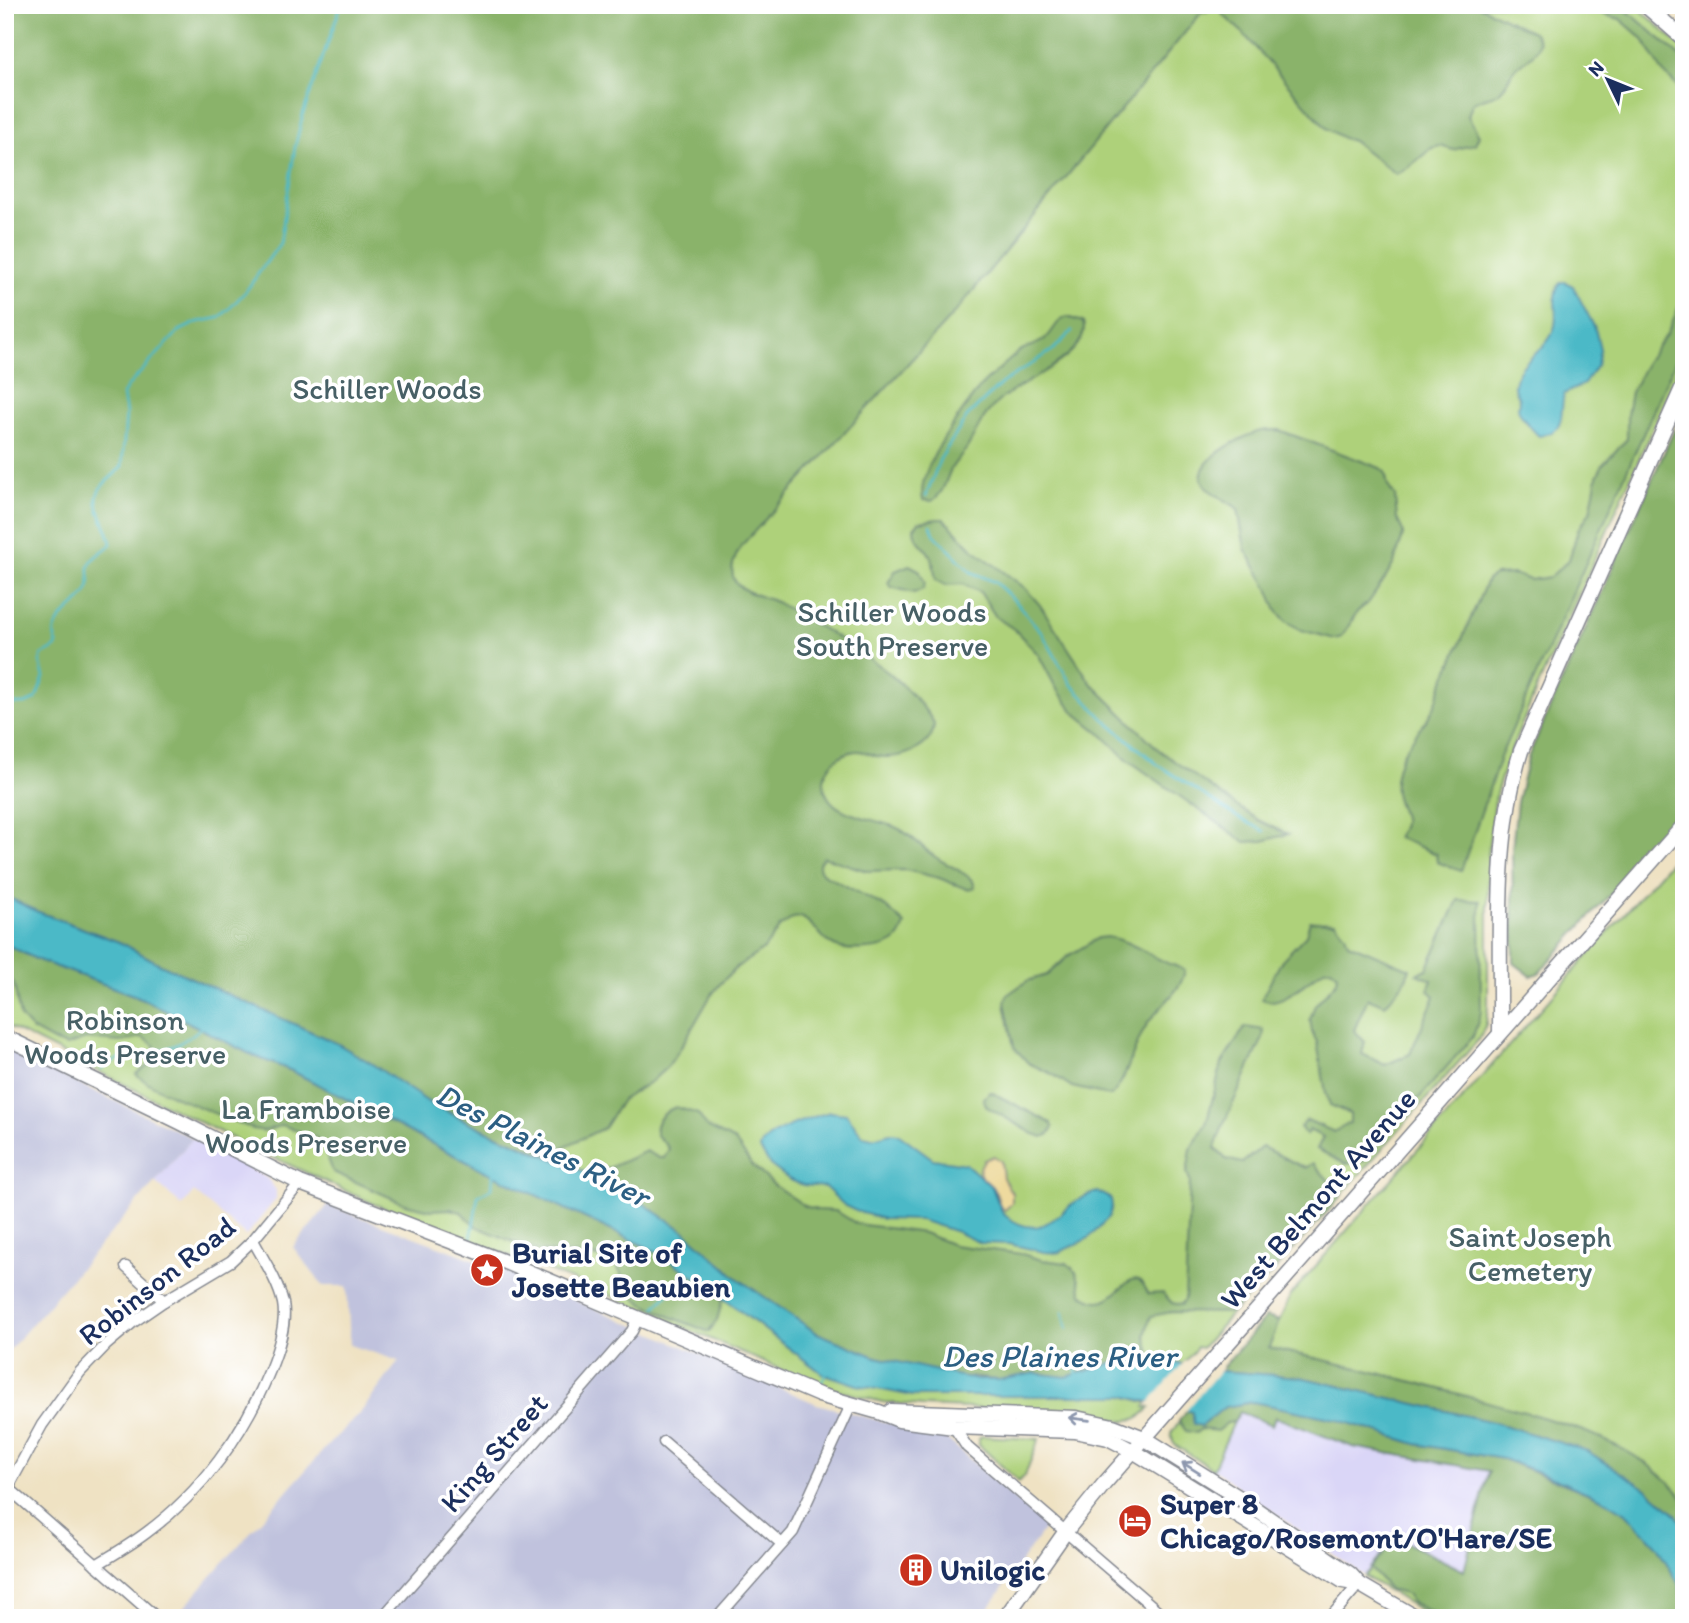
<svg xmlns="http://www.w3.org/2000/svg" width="1689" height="1623" viewBox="0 0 1689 1623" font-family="Itim,sans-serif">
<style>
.built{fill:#dad6f7}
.industrial{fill:#c0c2dd}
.green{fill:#aed17a;stroke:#64806c;stroke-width:2}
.forest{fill:#8ab36a;stroke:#527164;stroke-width:2}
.sand{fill:#eeda9e;stroke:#84847e;stroke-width:2}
.water{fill:#4cb9c7;stroke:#347492;stroke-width:2}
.pier{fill:#efe2c3}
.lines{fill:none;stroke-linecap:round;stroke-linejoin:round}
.stream{stroke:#4cb9c7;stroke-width:2.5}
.minor-casing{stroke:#858890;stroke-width:13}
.major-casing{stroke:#858890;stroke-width:17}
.minor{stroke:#fff;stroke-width:10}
.major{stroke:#fff;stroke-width:14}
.oneway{stroke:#8d97ae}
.labels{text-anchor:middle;stroke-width:7;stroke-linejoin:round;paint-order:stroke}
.park-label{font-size:30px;fill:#476066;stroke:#fff}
.street-label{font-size:30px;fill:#1b2f5e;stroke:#fff}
.poi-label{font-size:30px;font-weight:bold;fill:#1b2f5e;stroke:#fff;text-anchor:start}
.water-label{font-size:32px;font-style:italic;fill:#2c5f83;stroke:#fff}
</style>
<rect width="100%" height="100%" fill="#fff"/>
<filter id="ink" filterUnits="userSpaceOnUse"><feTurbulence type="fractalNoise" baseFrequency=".0143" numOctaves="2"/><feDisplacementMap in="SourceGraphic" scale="14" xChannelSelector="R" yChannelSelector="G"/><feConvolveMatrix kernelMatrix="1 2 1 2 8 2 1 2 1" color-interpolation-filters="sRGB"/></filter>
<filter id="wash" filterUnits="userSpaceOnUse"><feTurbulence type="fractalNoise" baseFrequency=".00686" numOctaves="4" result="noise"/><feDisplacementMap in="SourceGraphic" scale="28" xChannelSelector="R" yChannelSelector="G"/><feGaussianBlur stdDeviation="1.57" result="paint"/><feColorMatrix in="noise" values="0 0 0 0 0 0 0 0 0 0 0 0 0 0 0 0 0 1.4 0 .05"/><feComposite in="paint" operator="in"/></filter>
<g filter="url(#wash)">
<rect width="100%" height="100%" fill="#efe2c3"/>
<g class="built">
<path d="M193 1138 267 1178 276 1190V1199L246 1236 194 1192 182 1206 155 1182Z"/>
<path d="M1242 1404 1489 1471 1464 1572 1397 1538 1364 1576 1213 1469Z"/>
</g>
<g class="industrial">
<path d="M5 1049 193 1138 5 1355Z"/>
<path d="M328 1205 524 1278 817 1404 885 1422 940 1433 1046 1526 982 1618H174L329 1444 361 1412 399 1361 350 1345 347 1286H323L293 1247Z"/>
</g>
<g class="green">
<path d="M5 5H1636L1684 50V357L1530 704 1505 765 1496 794 1488 851V1005L1486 1024 1480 1038 1273 1272 1232 1313 1202 1348 1197 1347 1183 1364 1152 1359 876 1357 817 1333 684 1231 587 1173 5 896Z"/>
<path d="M1684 846V1618H1433L1364 1576 1397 1538 1464 1571 1500 1424 1300 1377 1256 1373 1213 1469 1176 1446 1173 1442 1171 1433 1201 1392 1266 1317 1279 1321 1292 1293Z"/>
<path d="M5 944 694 1276 822 1373 913 1396H1124L1148 1403 1145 1407 1150 1408 1139 1418 1123 1421 1083 1413 922 1406 882 1402 814 1384 600 1291 374 1204 238 1141 5 1025Z"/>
<path d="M982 1436 1039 1439 1025 1475 1019 1482 978 1444V1439Z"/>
</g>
<g class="forest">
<path d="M5 5H1213L1212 10 1201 13 958 309 741 546C736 556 728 569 735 581 742 593 766 597 778 603 829 632 903 671 934 723 934 750 898 760 876 756 869 754 863 750 856 751 841 752 824 766 824 782 824 817 873 817 895 827 910 833 921 847 934 856 942 862 952 866 961 872 968 876 973 879 975 887L969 890 939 878 905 870 867 871 824 857C817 863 818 868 823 874L886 907 905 924C903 931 900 938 894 942 882 950 847 952 834 946 821 939 815 924 801 917L793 918 780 927 764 949 737 967 721 983 710 997 680 1049 668 1066 653 1080 622 1100 604 1128 547 1155 487 1131 431 1104 369 1062 336 1043 158 963 119 942 36 911 5 896Z"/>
<path d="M1222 5H1478L1533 32C1550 50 1525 58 1514 70 1508 77 1506 88 1498 93 1490 98 1480 98 1472 104L1468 116 1479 135 1475 144 1453 150 1440 146 1432 148 1409 167 1396 174 1353 141 1343 138 1326 128 1242 32 1222 14Z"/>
<path d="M1591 5H1621L1684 60V93L1662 71 1642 38 1620 19 1605 15Z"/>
<path d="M1684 295V342L1501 755 1461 871 1437 862 1436 854 1397 837C1409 818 1401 816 1396 797 1393 788 1395 778 1397 770 1404 740 1432 723 1439 693L1487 580 1495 575 1514 574 1530 580 1550 577 1569 560 1578 530 1590 512 1597 476 1603 464 1627 439V415L1631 392 1647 361 1668 332Z"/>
<path d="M1067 317 1083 322C1093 354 1020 383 1001 399 981 416 980 427 967 448 962 455 955 462 951 469 945 482 944 493 932 501L923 500C915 470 962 412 980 387 984 382 1014 356 1020 351 1028 346 1038 345 1045 339 1054 332 1055 321 1067 317Z"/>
<path d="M1684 408V813L1539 973 1531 976 1514 963 1512 850 1517 802 1529 755Z"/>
<path d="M1279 430 1380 468 1385 472 1388 486 1395 496 1397 519 1404 533 1394 563 1386 577 1369 602 1357 612 1342 637 1335 639 1301 630 1286 621 1277 611 1267 586 1245 549 1238 509C1228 500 1209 494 1203 482 1193 460 1246 434 1262 431 1267 430 1273 430 1279 430Z"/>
<path d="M937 519H944L973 549 1025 588 1040 605 1091 683 1159 750 1235 805 1260 821 1288 834 1263 841 1245 842 1128 760 1100 733 1074 712 1055 686 1038 654 1015 630 996 617 980 592 963 584 945 585 936 580C934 571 934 559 928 552 922 543 914 540 914 528L919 522Z"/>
<path d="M909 565 919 570 925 583 923 589 914 593 891 587 888 583 895 571Z"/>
<path d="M1458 900 1480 901 1481 1012 1473 1037 1363 1162 1345 1164 1317 1149 1323 1137 1309 1130 1306 1135 1300 1127 1307 1120 1334 1132 1350 1123V1114L1330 1105 1326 1093 1317 1042 1312 1032 1310 1019 1315 1005 1337 981 1338 974 1331 968 1324 969C1309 979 1280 1009 1262 999L1264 994 1282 960 1306 935 1310 921 1335 922 1345 934 1348 943 1410 969 1404 983 1385 1005 1368 998 1354 1030 1365 1042 1362 1054 1385 1065 1410 1054 1435 996 1428 990 1432 980 1417 974 1427 969Z"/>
<path d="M1107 937C1129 940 1145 953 1165 962 1172 966 1178 965 1185 971 1180 994 1156 1008 1145 1028 1132 1050 1128 1078 1111 1096L1072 1087 1052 1074 1028 1063 1014 1047 1005 1003 1007 995 1027 981 1047 975 1068 956 1098 938Z"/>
<path d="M5 944 38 960 139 997 252 1055 292 1071 485 1171 657 1252 694 1276 723 1299 717 1320 709 1332 666 1315 642 1303 630 1293 615 1262 598 1257 536 1251 477 1227 461 1212 450 1209 431 1210 405 1204 333 1172 323 1145 315 1137 282 1125 265 1131 253 1129C232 1120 147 1088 136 1074L157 1059C159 1047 152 1043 142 1037L120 1042 86 1039 66 1046 55 1042 31 1029 20 1017 14 984 5 974Z"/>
<path d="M1245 1027 1264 1030 1263 1038 1223 1125 1215 1148 1226 1159 1242 1163 1262 1147 1305 1168 1313 1163 1342 1195 1273 1272 1232 1313 1172 1312 1151 1316 1145 1335 1152 1359 1066 1377 1035 1373 999 1380 949 1375 876 1357 817 1333 737 1278 684 1231 641 1202 587 1173 609 1168 646 1151 659 1158H664L669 1149C666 1143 660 1140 657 1135 651 1122 667 1110 676 1107L698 1114 707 1127 735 1141 751 1164 774 1185 805 1206 817 1210 836 1211 857 1224 924 1233 953 1245 1022 1254 1042 1260 1067 1263 1077 1273 1082 1294C1114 1320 1126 1263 1143 1284 1145 1287 1146 1290 1149 1294L1163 1293 1172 1303 1181 1305 1185 1299 1190 1180 1187 1173 1191 1149 1206 1124 1222 1063Z"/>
<path d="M991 1092 1051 1123 1053 1128 1048 1135 1043 1137 1034 1134 987 1107 983 1098Z"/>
<path d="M1266 1317 1279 1321 1269 1348C1336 1362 1401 1378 1466 1396 1538 1416 1636 1436 1684 1499V1526L1675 1513 1648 1490 1587 1451 1493 1422 1300 1377 1220 1371Z"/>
<path d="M1253 1402 1336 1419 1416 1444 1503 1459 1607 1501 1626 1513 1657 1546 1680 1586 1684 1618H1441L1410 1601 1408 1595 1390 1590 1370 1568 1397 1538 1464 1571 1489 1471 1353 1447 1275 1417 1272 1425 1239 1412 1234 1422 1227 1423 1217 1431 1201 1429 1196 1433 1186 1431 1179 1421 1187 1410 1192 1412 1201 1426 1225 1407Z"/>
</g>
<path class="sand" d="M994 1156 1001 1161 1003 1178 1012 1193V1203L1005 1210 1001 1208C998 1202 998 1195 994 1190 986 1176 972 1180 984 1160Z"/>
<g class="water">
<path d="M1561 282H1565L1573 286 1595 328 1600 349 1597 365 1584 384 1564 394C1559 415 1568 431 1539 436 1535 433 1520 415 1519 411 1517 407 1519 404 1519 400 1518 394 1513 391 1514 385 1518 359 1547 352 1554 329 1560 313 1549 296 1561 282Z"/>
<path d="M5 896 36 911 119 942 158 963 336 1043 369 1062 431 1104 487 1131 587 1173 641 1202 684 1231 737 1278 817 1333 876 1357 977 1380H999L1035 1373 1066 1377 1109 1364 1152 1359 1220 1371 1300 1377 1493 1422 1587 1451 1648 1490 1675 1513 1684 1526V1603L1680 1586 1657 1546 1626 1513 1607 1501 1536 1471 1503 1459 1416 1444 1336 1419 1253 1402 1225 1407 1201 1426 1194 1424 1192 1412 1124 1396H913L857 1385 822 1373 694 1276 657 1252 485 1171 292 1071 252 1055 139 997 38 960 5 944Z"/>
<path d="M830 1112 846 1114 863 1136 873 1138 890 1133 899 1134 933 1159 966 1164 992 1187 1003 1214C1049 1250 1058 1200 1098 1192L1111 1199 1112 1206 1109 1217 1089 1238 1058 1253 1044 1252 1009 1244 980 1243 957 1232 920 1220 883 1219 856 1211 845 1206 825 1187 803 1185 790 1180 770 1165 760 1149C763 1132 813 1117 830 1112Z"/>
</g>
<path class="pier" d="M1185 1361 1223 1367 1185 1412 1146 1406Z"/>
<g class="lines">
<g class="stream">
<path d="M926 496 940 459 967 417 1002 383 1053 350 1072 331"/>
<path d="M931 525 934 534 971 572 995 582 1017 603 1042 633 1071 684 1106 721 1157 764 1237 817 1264 831"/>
<path d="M5 711 13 704H25L36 699 44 677 40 662 42 655 55 648 57 644C45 619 79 609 88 590 92 583 88 576 89 568 90 557 104 552 111 544 109 524 87 503 102 486 108 479 116 474 122 466L126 414 123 395 127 387 179 331 198 322 219 318 229 309 246 291 280 243 295 147 303 114 341 5"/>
<path d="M102 1069C118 1055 134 1057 153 1052 171 1049 190 1039 202 1026"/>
<path d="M471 1239 478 1196 492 1188 493 1174"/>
<path d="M655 1308 688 1271"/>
<path d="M1063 1311 1067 1328"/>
<path d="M1073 1358 1077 1375"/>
<path d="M820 1386 826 1373"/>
</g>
</g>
</g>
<g filter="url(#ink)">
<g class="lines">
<g class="minor-casing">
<g id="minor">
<path d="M126 1267 164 1301"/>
<path d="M954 1427 967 1447 1166 1618"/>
<path d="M664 1442 782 1544"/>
<path d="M5 1485 157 1618"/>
<path d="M5 1493 42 1425 80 1372 106 1345 132 1323 164 1301 231 1261 253 1240 300 1183"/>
<path d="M96 1565C113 1555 130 1545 146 1533 202 1492 244 1434 270 1370 278 1350 287 1324 283 1303 278 1281 263 1259 253 1240"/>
<path d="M382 1618 632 1331 638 1318"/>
<path d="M717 1618 793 1532 851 1405"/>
<path d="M1330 1618 1359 1584"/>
</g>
</g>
<g class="major-casing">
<g id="major">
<path d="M1645 5 1684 39"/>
<path d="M1500 1033C1501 939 1493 842 1521 751L1684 384"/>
<path d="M5 1037 180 1122 300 1183 505 1262 819 1395 879 1412 899 1420 954 1427 1075 1431 1108 1438 1133 1451 1343 1581 1359 1584"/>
<path d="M891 1411 1076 1418 1113 1426 1144 1438 1238 1497 1350 1574 1359 1584 1417 1618"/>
<path d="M1005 1618 1066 1531 1104 1484 1684 825"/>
</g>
</g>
<use href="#minor" class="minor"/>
<use href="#major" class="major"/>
</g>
<defs><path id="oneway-shaft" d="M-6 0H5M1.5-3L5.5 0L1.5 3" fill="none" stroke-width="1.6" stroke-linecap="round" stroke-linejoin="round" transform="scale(1.75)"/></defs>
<g class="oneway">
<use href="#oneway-shaft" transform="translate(1079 1419) rotate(-173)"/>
<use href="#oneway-shaft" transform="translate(1191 1468) rotate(-148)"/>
</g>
</g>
<defs>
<g id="sight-disc" transform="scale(1.75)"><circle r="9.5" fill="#c8321e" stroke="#fff"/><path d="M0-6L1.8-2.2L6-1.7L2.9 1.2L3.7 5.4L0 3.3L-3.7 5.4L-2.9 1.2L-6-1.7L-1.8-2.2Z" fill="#fff"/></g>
<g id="hotel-disc" transform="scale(1.75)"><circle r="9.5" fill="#c8321e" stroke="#fff"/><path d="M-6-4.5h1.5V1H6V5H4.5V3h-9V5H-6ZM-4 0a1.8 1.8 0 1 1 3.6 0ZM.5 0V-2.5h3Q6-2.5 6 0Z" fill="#fff"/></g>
<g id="building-disc" transform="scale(1.75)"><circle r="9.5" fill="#c8321e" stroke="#fff"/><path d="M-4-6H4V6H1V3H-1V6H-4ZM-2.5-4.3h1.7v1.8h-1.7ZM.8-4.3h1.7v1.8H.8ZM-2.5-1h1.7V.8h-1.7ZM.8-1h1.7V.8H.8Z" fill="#fff"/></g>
</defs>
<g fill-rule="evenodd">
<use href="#sight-disc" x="487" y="1270"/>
<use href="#hotel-disc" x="1135" y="1521"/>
<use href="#building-disc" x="916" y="1570"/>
</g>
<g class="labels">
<g class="park-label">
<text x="387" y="399">Schiller Woods</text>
<text x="892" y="622">Schiller Woods<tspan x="892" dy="34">South Preserve</tspan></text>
<text x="125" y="1030">Robinson<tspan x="125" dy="34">Woods Preserve</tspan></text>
<text x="306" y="1119">La Framboise<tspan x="306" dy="34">Woods Preserve</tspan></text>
<text x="1530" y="1247">Saint Joseph<tspan x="1530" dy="34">Cemetery</tspan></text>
</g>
<g class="street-label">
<text transform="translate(1318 1199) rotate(-49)" y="10">West Belmont Avenue</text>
<text transform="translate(157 1281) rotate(-38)" y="10">Robinson Road</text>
<text transform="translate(494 1453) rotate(-49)" y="10">King Street</text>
</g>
<g class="poi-label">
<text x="512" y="1263">Burial Site of<tspan x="512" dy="34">Josette Beaubien</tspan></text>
<text x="1160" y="1514">Super 8<tspan x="1160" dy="34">Chicago/Rosemont/O'Hare/SE</tspan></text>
<text x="940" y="1580">Unilogic</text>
</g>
<g class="water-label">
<text transform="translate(543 1145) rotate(27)" y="11">Des Plaines River</text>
<text x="1059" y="1367">Des Plaines River</text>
</g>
</g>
<rect width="1689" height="1623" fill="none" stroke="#fff" stroke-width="28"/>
<g transform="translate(1608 80) rotate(313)" stroke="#ffffff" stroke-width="5" paint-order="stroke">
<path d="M0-5L12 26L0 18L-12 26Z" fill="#1b2f5e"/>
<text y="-10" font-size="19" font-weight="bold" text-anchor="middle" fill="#1b2f5e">N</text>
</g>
</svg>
